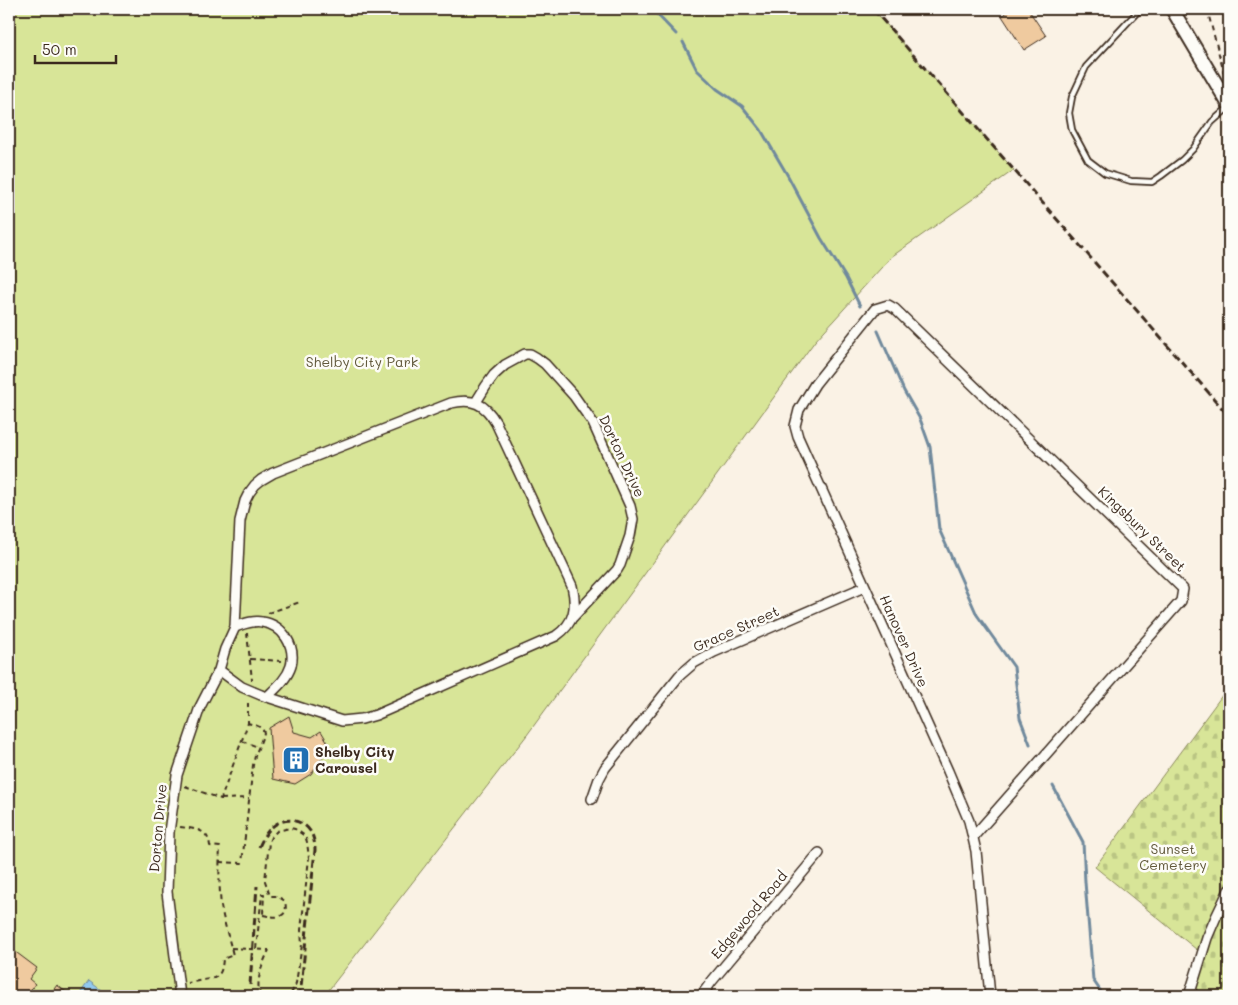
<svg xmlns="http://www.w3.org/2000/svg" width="1238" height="1005" viewBox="0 0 1238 1005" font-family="Mali,sans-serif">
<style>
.cemetery{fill:url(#cemetery-stones);stroke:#8a885b}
.park{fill:#d8e598;stroke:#8a885b}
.water{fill:url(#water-ripples);stroke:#6f899c}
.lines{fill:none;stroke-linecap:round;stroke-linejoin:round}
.stream{stroke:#6f899c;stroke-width:3}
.building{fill:#efca9f;stroke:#3b2a1e}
.lane-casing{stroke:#3b2a1e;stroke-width:8}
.street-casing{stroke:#3b2a1e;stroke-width:12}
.secondary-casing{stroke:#3b2a1e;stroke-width:16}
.path{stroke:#3b2a1e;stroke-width:2;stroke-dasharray:5 4;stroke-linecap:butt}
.lane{stroke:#fdfcf7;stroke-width:4.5}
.street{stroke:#fdfcf7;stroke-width:9}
.secondary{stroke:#fdfcf7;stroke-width:12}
.rail{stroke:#3b2a1e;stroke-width:3;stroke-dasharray:8 4;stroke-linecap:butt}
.path-bridge{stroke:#3b2a1e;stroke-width:2;stroke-dasharray:5 4;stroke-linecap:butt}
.labels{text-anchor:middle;stroke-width:5;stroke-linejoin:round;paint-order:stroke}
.park-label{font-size:14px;fill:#62593c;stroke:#fdfcf7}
.street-label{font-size:14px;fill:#3b2a1e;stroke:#fdfcf7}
.poi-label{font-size:14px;font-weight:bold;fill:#3b2a1e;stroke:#fdfcf7;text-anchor:start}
</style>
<defs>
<pattern id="cemetery-stones" width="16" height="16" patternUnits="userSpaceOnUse" patternTransform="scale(1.25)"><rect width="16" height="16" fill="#d8e598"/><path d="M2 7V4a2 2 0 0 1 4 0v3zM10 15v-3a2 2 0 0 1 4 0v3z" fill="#bac583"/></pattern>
<pattern id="water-ripples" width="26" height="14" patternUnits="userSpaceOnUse" patternTransform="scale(1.25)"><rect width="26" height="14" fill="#91c9f0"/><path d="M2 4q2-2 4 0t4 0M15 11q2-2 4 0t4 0" fill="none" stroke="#7eadcd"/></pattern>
</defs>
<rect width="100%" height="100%" fill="#faf2e5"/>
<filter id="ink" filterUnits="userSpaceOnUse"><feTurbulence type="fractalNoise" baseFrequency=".02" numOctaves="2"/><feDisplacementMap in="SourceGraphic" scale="10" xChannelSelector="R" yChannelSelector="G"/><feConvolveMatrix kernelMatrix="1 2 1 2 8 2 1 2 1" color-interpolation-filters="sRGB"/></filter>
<g filter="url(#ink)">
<path class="cemetery" d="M1229 686V996H1189L1202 954 1095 867Z"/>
<path class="park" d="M9 9H873L1014 170 891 257 815 341 527 735 324 996H9Z"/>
<path class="water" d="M89 981 109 996H78Z"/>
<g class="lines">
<g class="stream">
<path d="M652 9 676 34"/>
<path d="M683 42 697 70 717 89 742 106 761 130 788 176 821 238 846 278 860 306"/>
<path d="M878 331 904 391 920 419 930 447 939 529 977 615 1014 667 1020 718 1030 744"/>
<path d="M1053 786 1083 842 1085 882 1093 980 1104 996"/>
</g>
</g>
<g class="building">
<path d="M1012 9H1028L1046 36 1024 50 1002 16Z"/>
<path d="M289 716 294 732 312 737 321 731 330 746 311 774 295 784 273 779 269 728Z"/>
<path d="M9 947 37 968 29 979 35 984 26 996H9Z"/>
<path d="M57 985 71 996H49Z"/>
</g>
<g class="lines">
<g class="lane-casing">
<path id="lane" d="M1140 9 1086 67 1072 97 1069 113 1072 130 1088 160 1105 173 1131 181 1152 182 1161 176 1182 160 1193 149 1212 122 1229 107"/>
</g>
<g class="street-casing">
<g id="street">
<path d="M476 402 486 386 494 375 505 365 525 354H530L537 358 545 364 574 396 593 423 630 506 633 519 630 536 620 565 617 570 573 617"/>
<path d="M235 627C244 624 253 620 262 622 283 625 296 646 291 666 287 679 276 688 267 697"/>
<path d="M592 799 599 779 605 768 679 676 694 663 714 652 864 587"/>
<path d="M973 837 1181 601 1183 589 895 309 888 305 875 309 815 384 799 410 795 426 798 437 948 771 969 821 976 851 990 996"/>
<path d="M180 996 167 892 169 832 177 775 200 707 219 670 225 649 235 627 240 521 245 501 249 493 255 485 261 480 273 473 451 403C472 398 485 403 496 423L572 586C577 607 575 623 556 636L376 715 362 719 342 721 261 695 242 687 219 670"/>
<path d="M701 996 712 981 819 853"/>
<path d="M1189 996 1207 938 1216 917 1229 890"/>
</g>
</g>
<g class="secondary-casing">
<path id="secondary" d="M1172 9 1229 105"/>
</g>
<g class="path">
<path d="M1207 9 1224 73"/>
<path d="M268 613 300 602"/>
<path d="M247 633 252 680"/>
<path d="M250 659 282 661"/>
<path d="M242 741 258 747"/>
<path d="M185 786 221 799 248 723V703"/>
<path d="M221 799 249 798"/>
<path d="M180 827C194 829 208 828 210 846L220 847C219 867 219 886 221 906 224 923 229 939 233 955L223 959C222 968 222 974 214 978L188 983"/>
<path d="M220 862 242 863 253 765 255 756 264 733C263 726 254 725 248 723"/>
<path d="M263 915C277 918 289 919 285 901L277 896H270L265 881 269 842 271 837 277 831 290 828 295 829 305 836 307 842 309 858 301 930 302 945 296 983 292 992 288 996"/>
<path d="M256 949 262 894H264L263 914"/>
<path d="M261 996C254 984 263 962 269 950"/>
</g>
<use href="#lane" class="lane"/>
<use href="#street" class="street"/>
<use href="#secondary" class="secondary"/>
<g class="rail">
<path d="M873 9 1229 416"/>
<path d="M259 847C262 840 266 832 272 827 283 817 301 818 310 831 314 837 315 844 315 850L301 987 299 996"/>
<path d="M250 985 257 886"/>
</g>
<path class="path-bridge" d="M231 948 269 950"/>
</g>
</g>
<defs>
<g id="building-square" transform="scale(1.4375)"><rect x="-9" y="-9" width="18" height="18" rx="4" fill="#1f6fb2" stroke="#fdfcf7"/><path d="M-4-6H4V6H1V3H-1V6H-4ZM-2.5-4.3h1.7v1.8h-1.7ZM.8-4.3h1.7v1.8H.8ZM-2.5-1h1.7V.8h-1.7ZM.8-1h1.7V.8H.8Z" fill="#fff"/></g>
</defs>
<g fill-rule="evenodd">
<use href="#building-square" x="296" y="760"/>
</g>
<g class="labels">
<g class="park-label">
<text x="362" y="367">Shelby City Park</text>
<text x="1173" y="854">Sunset<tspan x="1173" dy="16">Cemetery</tspan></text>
</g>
<g class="street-label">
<text transform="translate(622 456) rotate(65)" y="5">Dorton Drive</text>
<text transform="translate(1142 529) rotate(44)" y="5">Kingsbury Street</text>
<text transform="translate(736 629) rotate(-24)" y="5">Grace Street</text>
<text transform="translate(904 641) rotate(66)" y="5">Hanover Drive</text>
<text transform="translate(158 828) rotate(-85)" y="5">Dorton Drive</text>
<text transform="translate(749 915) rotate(-50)" y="5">Edgewood Road</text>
</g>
<g class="poi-label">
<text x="315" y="757">Shelby City<tspan x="315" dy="16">Carousel</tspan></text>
</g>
</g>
<rect width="1238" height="1005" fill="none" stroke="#fdfcf7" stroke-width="30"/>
<rect x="15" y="15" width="1208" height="975" fill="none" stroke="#3b2a1e" stroke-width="2" filter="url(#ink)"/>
<path d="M35 55v8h81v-8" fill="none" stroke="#3b2a1e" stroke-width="2.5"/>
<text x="42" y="55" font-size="15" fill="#3b2a1e" stroke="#fdfcf7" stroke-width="4" paint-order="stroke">50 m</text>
</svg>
